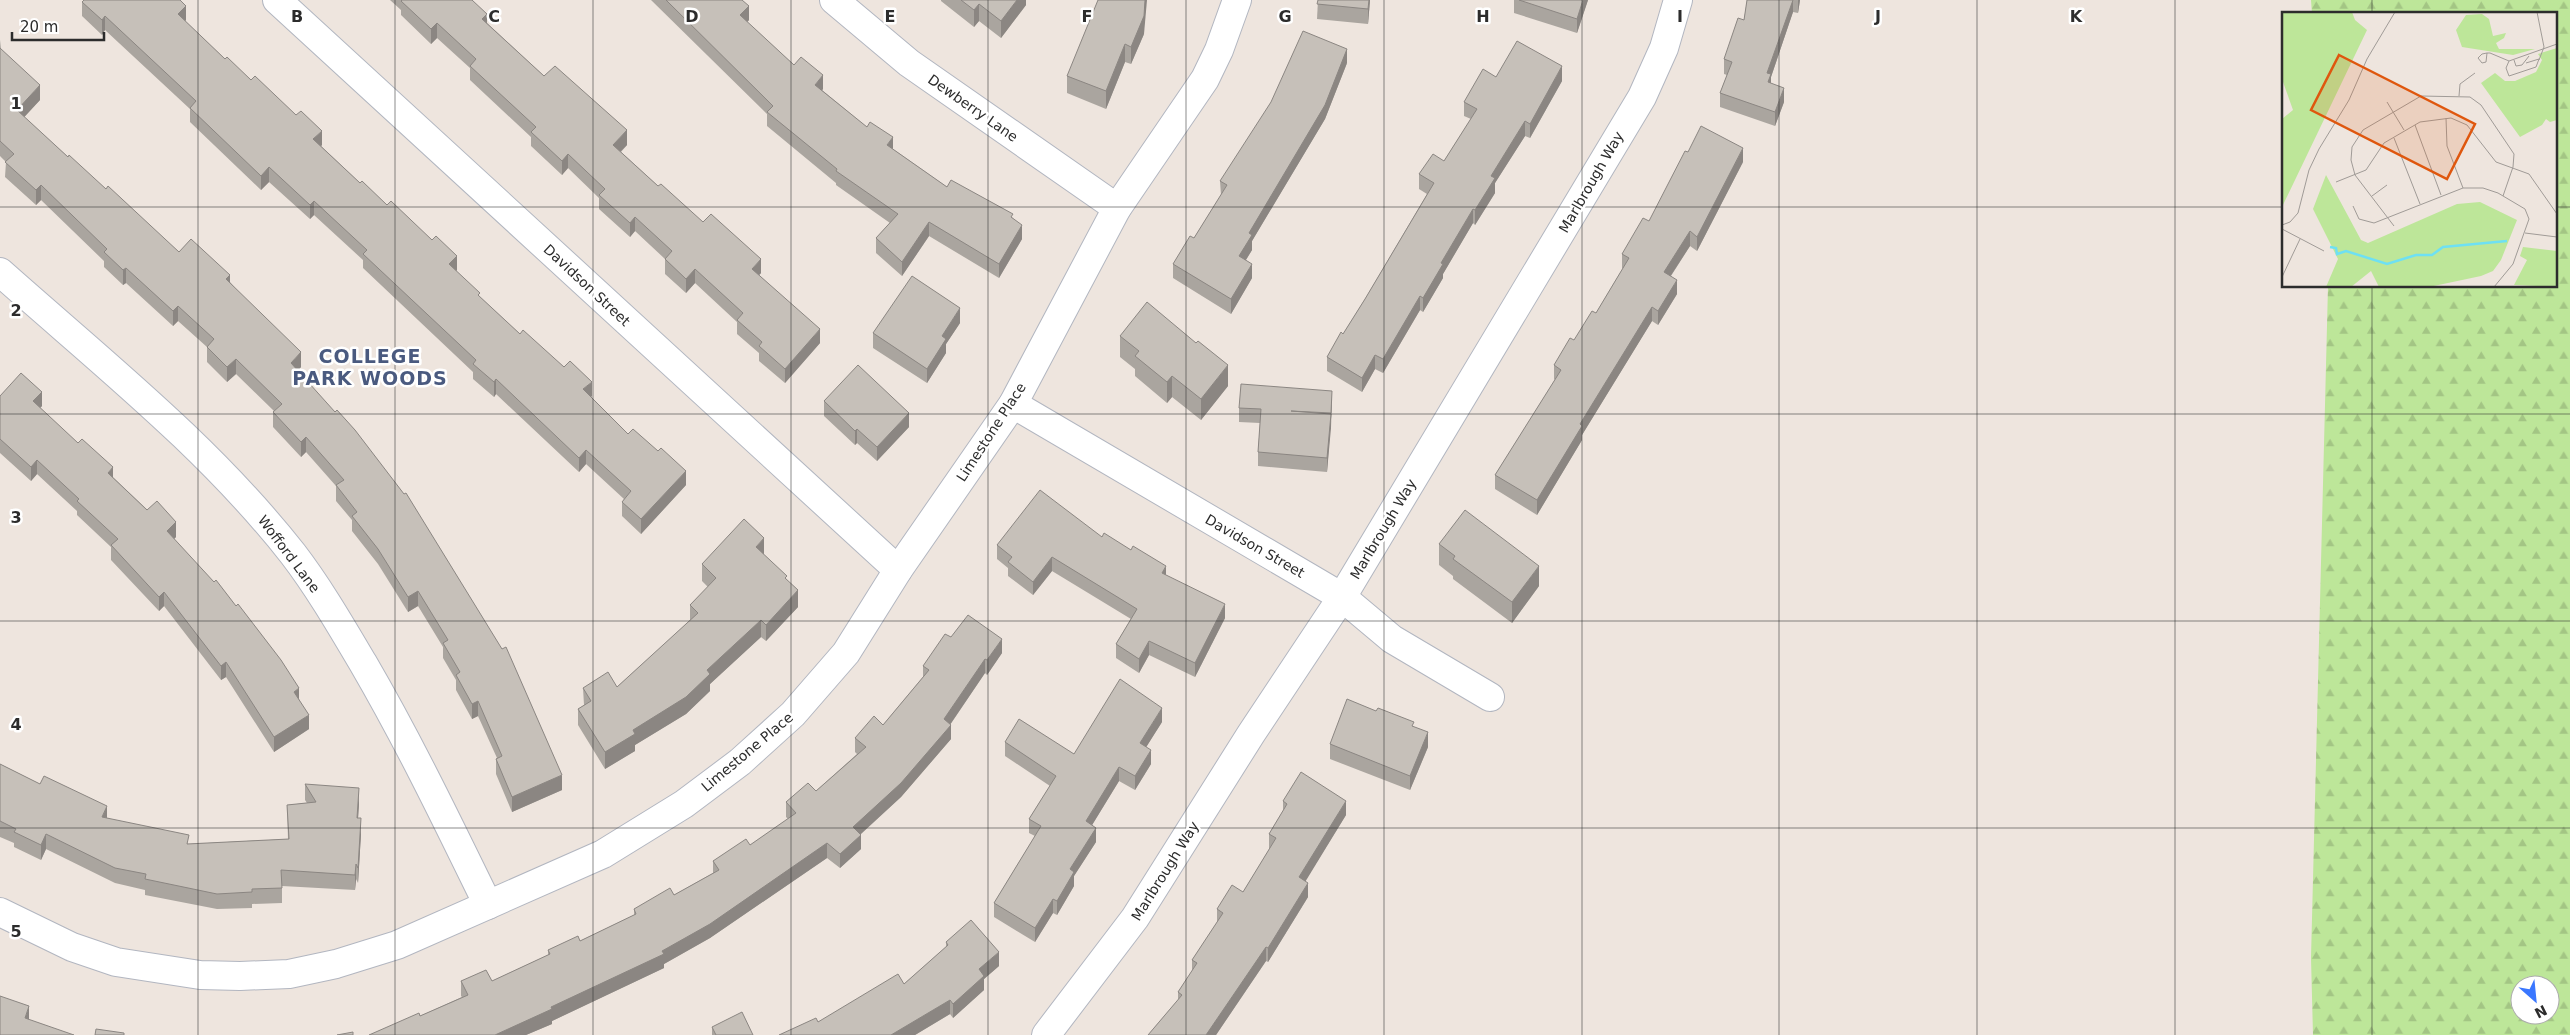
<svg xmlns="http://www.w3.org/2000/svg" width="2570" height="1035" viewBox="0 0 2570 1035" font-family="'DejaVu Sans',sans-serif">
<style>
.forest{fill:url(#forest-firs);fill-rule:evenodd}
.lines{fill:none;stroke-linecap:round;stroke-linejoin:round}
.minor-casing{stroke:#b2b6c0;stroke-width:30}
.minor{stroke:#fff;stroke-width:28}
.wall{fill:#aaa59f}
.shaded-wall{fill:#8b8682}
.building{fill:#c6c0b9;stroke:#8b8682}
.grid{fill:none;stroke:#2c2c2c;stroke-width:1;stroke-opacity:0.55}
.labels{text-anchor:middle;stroke-width:5;stroke-linejoin:round;paint-order:stroke}
.street-label{font-size:14px;fill:#2c2c2c;stroke:#fff}
.district-label{font-size:19px;font-weight:bold;letter-spacing:1px;fill:#4a5a7f;stroke:#fff}
.inset-river{fill:none;stroke:#6ee0f3;stroke-width:2.5}
.inset-road{fill:none;stroke:#a09b97;stroke-width:1}
.view{fill:#df570e;fill-opacity:0.15;stroke:#df570e;stroke-width:2.5}
.inset-edge{fill:none;stroke:#2c2c2c;stroke-width:2.5}
.grid-label{font-size:16px;text-anchor:middle;font-weight:bold;fill:#2c2c2c;stroke:#fff;stroke-width:5;stroke-linejoin:round;paint-order:stroke}
</style>
<defs>
<pattern id="forest-firs" width="22" height="20" patternUnits="userSpaceOnUse" patternTransform="scale(1.25)"><rect width="22" height="20" fill="#bde699"/><path d="M5 1l3.5 6h-7zM16 11l3.5 6h-7z" fill="#a3c584"/></pattern>
</defs>
<rect width="100%" height="100%" fill="#eee5de"/>
<path class="forest" d="M2311 0H2570V1035H2313L2311 958 2328 286H2556V14H2312ZM2520 985H2550V1015H2520Z"/>
<g class="lines">
<g class="minor-casing">
<g id="minor">
<path d="M277 0 898 570"/>
<path d="M834 0 909 63 1117 208"/>
<path d="M0 272C101 362 209 447 293 554 319 588 341 626 363 663 409 742 448 823 488 905"/>
<path d="M1013 404 1342 597 1392 639 1490 697"/>
<path d="M0 912 72 947 116 962 200 975 240 976 289 974 336 964 397 945 603 854 684 804 740 762 793 714 846 653 898 570 1013 404 1117 208 1205 79 1219 50 1237 0"/>
<path d="M1046 1035 1135 918 1251 734 1342 597 1642 97 1664 48 1678 0"/>
</g>
</g>
<use href="#minor" class="minor"/>
</g>
<g class="wall">
<path d="M390 0H472L487 23 544 76 627 145 621 152 658 186 761 273 759 275 820 343 785 383 759 361V353L737 334V322L695 283 686 293 665 274V259L635 231 630 237 599 209V198L568 168 562 175 531 146V137L470 80V68L437 38 431 44 401 15V10Z"/>
<path d="M651 0H742L749 20 747 22 794 65 823 89 822 90 893 149 947 187 1013 218 1022 239 999 278 929 236 902 276 876 253V238L890 223 836 185V183L767 126V114Z"/>
<path d="M941 0H1026V5L1001 38 979 21 974 27 941 1Z"/>
<path d="M1318 0H1370L1368 24 1317 19Z"/>
<path d="M1514 0H1588L1577 33 1514 13Z"/>
<path d="M1747 0H1800L1798 13 1793 12 1771 77V83L1784 102 1775 126 1720 107V93L1727 75 1724 74V59L1744 20Z"/>
<path d="M82 2 186 20 185 21 225 59 322 145 321 146 360 183 457 270 456 271 480 297 520 334 592 396 591 397 628 434 686 485 641 534 622 516V502L624 499 586 464 579 472 496 394 494 397 473 379V372L363 268V260L314 215 310 219 269 182 261 190 190 122V109L105 30 102 35 82 16Z"/>
<path d="M1144 34 1131 64 1125 62 1106 109 1067 93V76Z"/>
<path d="M0 40 1 49 40 100 24 117 68 157 179 252 230 282 301 367 298 371 562 790 512 812 496 774V759L497 758 478 716 472 719 456 690V680L443 658V647L418 606 408 612 378 564 352 531V520L336 501V486L306 452 301 457 273 427V412L274 411 236 374 227 382 207 362V347L178 321 173 326 126 283 123 285 104 267V261L41 200 36 205 5 177 6 162 0 156Z"/>
<path d="M1347 63 1325 119 1252 241V250L1246 260 1252 278 1231 314 1173 278V264L1194 238 1221 195 1220 181Z"/>
<path d="M1496 77 1562 81 1530 138 1525 136 1495 183V193L1475 225 1473 223 1443 274V278L1423 312 1420 310 1383 373 1375 369 1362 392 1327 371V357L1343 334 1365 299 1427 194 1419 189V174L1444 161 1471 119 1464 116V102Z"/>
<path d="M1743 162 1697 251 1690 246 1671 276 1677 294 1658 325 1652 321 1582 435V440L1537 515 1495 489V475L1555 380 1554 379V365L1596 313 1623 268H1622V254L1649 221Z"/>
<path d="M960 323 946 344V353L927 383 873 348V333Z"/>
<path d="M1120 336 1228 386 1201 420 1172 397 1167 403 1135 376V369L1120 357Z"/>
<path d="M0 396 42 406 40 408 176 537 174 539 299 699 309 729 274 752 226 677 221 680 164 606 159 611 111 560V547L77 515V511L37 474 31 481 0 453Z"/>
<path d="M824 401 909 427 877 461 857 443 855 445 824 416Z"/>
<path d="M1332 405 1327 472 1258 466V452L1260 423 1239 422V408Z"/>
<path d="M1102 537 1166 575 1225 618 1195 677 1149 655 1139 673 1116 658V644L1131 619 1052 571 1033 595 1008 576V568L997 559V545Z"/>
<path d="M1439 544 1539 586 1512 623 1453 579V576L1439 565Z"/>
<path d="M764 555 787 580 798 607 766 641 761 637 710 684V691L686 714 635 745V751L605 769 578 725V709L584 705 583 688 617 687 690 621V605L708 587 702 581V564Z"/>
<path d="M951 637 1002 653 987 675 985 673 950 725 951 739 901 797 860 835 861 849 840 868 827 858 710 938 664 964V968L552 1021V1024L526 1035H369L420 1016 462 997 461 996V981H492L548 955V950L580 941 634 915V909L674 895 713 873V861L750 845 788 819 786 817V802L816 791 857 754 855 752V738L883 725 923 677V666Z"/>
<path d="M1376 711 1414 727 1428 747 1410 790 1330 759V744Z"/>
<path d="M1162 722 1146 747 1151 764 1135 790 1119 781 1092 825 1096 842 1074 876V886L1057 915 1053 913 1035 942 994 917V903L1035 836 1029 833V819L1050 786 1005 756V742L1074 754Z"/>
<path d="M0 764 107 818 189 844 288 839 287 805 307 803 305 800V784L359 804 358 818 361 834 358 883 356 879 355 890 282 886V903L252 904V908L217 909 145 895V890L115 883 46 849 41 860 14 847V843L0 837Z"/>
<path d="M1283 801 1346 815 1305 881 1308 897 1268 962 1266 961 1216 1035H1148L1178 1000V992L1192 972V960L1217 923V909L1243 892 1270 848H1269V834L1283 811Z"/>
<path d="M946 942 999 966 984 979V990L953 1018 950 1014 915 1035H779L818 1022 904 984 946 947Z"/>
<path d="M712 1027 753 1035H712Z"/>
</g>
<g class="shaded-wall">
<path d="M1017 0H1026V5L1001 38V21Z"/>
<path d="M1145 0H1147L1144 34 1131 64V47Z"/>
<path d="M1369 0H1370L1368 24V9Z"/>
<path d="M1583 0H1588L1577 33V19Z"/>
<path d="M1793 0V12L1771 77V88L1768 97 1767 73Z"/>
<path d="M1798 0H1800L1798 13Z"/>
<path d="M979 4V21L974 27V10Z"/>
<path d="M186 6V20L178 29V14Z"/>
<path d="M749 6V20L740 30V15Z"/>
<path d="M487 14V28L482 19Z"/>
<path d="M105 16V30L102 35V20Z"/>
<path d="M437 23V38L431 44V29Z"/>
<path d="M1125 44V62L1106 109V91Z"/>
<path d="M1347 49V63L1325 119 1252 241V250L1239 271V256L1249 233Z"/>
<path d="M1562 66V81L1530 138V124Z"/>
<path d="M823 75V89L815 99V85Z"/>
<path d="M40 85V100L17 125V110Z"/>
<path d="M1784 88V102L1775 126V112Z"/>
<path d="M1525 121V136L1495 183V193L1475 225V210L1491 176Z"/>
<path d="M627 130V145L613 159V145Z"/>
<path d="M322 131V145L313 154V139Z"/>
<path d="M893 137V152L887 145Z"/>
<path d="M1743 148V162L1697 251V237Z"/>
<path d="M568 154V168L562 175V161Z"/>
<path d="M269 167V182L261 190V176Z"/>
<path d="M41 185V200L36 205V190Z"/>
<path d="M314 201V215L310 219V205Z"/>
<path d="M1473 209V223L1443 274V278L1423 312V298L1441 263Z"/>
<path d="M635 217V231L630 237V223Z"/>
<path d="M929 222V236L902 276V262Z"/>
<path d="M1022 225V239L999 278V264Z"/>
<path d="M1690 231V246L1664 286V272Z"/>
<path d="M457 256V270L449 279V264Z"/>
<path d="M761 259V273L752 283V269Z"/>
<path d="M1252 264V278L1231 314V299Z"/>
<path d="M126 268V283L123 285V270Z"/>
<path d="M695 269V283L686 293V279Z"/>
<path d="M230 275V290L226 279Z"/>
<path d="M1677 280V294L1658 325V311Z"/>
<path d="M1420 296V310L1383 373V359Z"/>
<path d="M178 306V321L173 326V311Z"/>
<path d="M1652 307V321L1582 435V440L1537 515V500L1580 424Z"/>
<path d="M960 308V323L946 344V353L927 383V369L942 336Z"/>
<path d="M820 329V343L785 383V369Z"/>
<path d="M301 352V367L291 378V363Z"/>
<path d="M1375 355V369L1362 392V378Z"/>
<path d="M236 359V374L227 382V367Z"/>
<path d="M1228 365V386L1201 420V399Z"/>
<path d="M1172 376V397L1167 403V382Z"/>
<path d="M496 379V394L494 397V382Z"/>
<path d="M592 382V396L583 404V389Z"/>
<path d="M1332 391 1331 428 1327 472V458Z"/>
<path d="M42 392V406L33 415V401Z"/>
<path d="M909 413V427L877 461V447Z"/>
<path d="M857 429V443L855 445V431Z"/>
<path d="M306 437V452L301 457V442Z"/>
<path d="M586 450V464L579 472V458Z"/>
<path d="M37 460V474L31 481V467Z"/>
<path d="M113 467V481L108 473Z"/>
<path d="M686 471V485L641 534V519Z"/>
<path d="M176 522V537L167 546V531Z"/>
<path d="M764 538V555L756 547Z"/>
<path d="M1052 557V571L1033 595V582Z"/>
<path d="M1166 566V580L1162 573Z"/>
<path d="M1539 566V586L1512 623V602Z"/>
<path d="M798 590V607L766 641V625Z"/>
<path d="M418 591V606L408 612V597Z"/>
<path d="M164 592V606L159 611V597Z"/>
<path d="M1225 604V618L1195 677V663Z"/>
<path d="M761 620V637L710 684V691L686 714 635 745V751L605 769V752L707 670Z"/>
<path d="M1002 639V653L987 675V660Z"/>
<path d="M1149 641V655L1139 673V659Z"/>
<path d="M985 659V673L947 729 951 725V739L901 797 853 841V827L944 719Z"/>
<path d="M226 662V677L221 680V666Z"/>
<path d="M299 688V702L294 692Z"/>
<path d="M478 701V716L472 719V704Z"/>
<path d="M1162 708V722L1140 757V743Z"/>
<path d="M309 715V729L274 752V737Z"/>
<path d="M1428 732V747L1410 790V776Z"/>
<path d="M1151 750V764L1135 790V776Z"/>
<path d="M1119 767V781L1086 835V821Z"/>
<path d="M562 775V790L512 812V797Z"/>
<path d="M359 788V804L357 833V818Z"/>
<path d="M1346 801V815L1299 892V877Z"/>
<path d="M107 806V822L102 817Z"/>
<path d="M361 818V834L358 883V868Z"/>
<path d="M1096 828V842L1074 876V886L1057 915V901L1070 869Z"/>
<path d="M46 834V849L41 860V845Z"/>
<path d="M861 835V849L840 868V854Z"/>
<path d="M827 843V858L710 938 664 964V968L552 1021V1024L526 1035H495L662 951Z"/>
<path d="M356 864V879L355 890V875Z"/>
<path d="M1308 883V897L1268 962V948Z"/>
<path d="M1053 899V913L1035 942V928Z"/>
<path d="M1266 947V961L1216 1035H1206Z"/>
<path d="M999 952V966L984 979V990L953 1018V1004L979 969Z"/>
<path d="M950 1000V1014L915 1035H891Z"/>
<path d="M29 1006V1021L25 1018Z"/>
</g>
<g class="building">
<path d="M84 0H180L186 6 178 14 225 59 227 57 251 80 255 76 296 115 301 111 322 131 313 139 360 183 362 181 387 205 391 201 432 240 436 236 457 256 449 264 480 293 478 295 520 334 523 330 564 367 570 361 592 382 583 389 628 434 633 429 658 451 661 448 686 471 641 519 622 502 631 491 586 450 579 458 496 379 494 382 473 364 476 360 363 254 367 250 314 201 310 205 269 167 261 176 190 108 196 101 105 16 102 20 82 2Z"/>
<path d="M402 0H472L487 14 482 19 544 76 555 66 627 130 613 145 658 186 661 184 703 222 711 214 761 259 752 269 820 329 785 369 759 346 762 342 737 320 743 313 695 269 686 279 665 259 672 251 635 217 630 223 599 195 605 189 568 154 562 161 531 132 536 127 470 66 476 59 437 23 431 29 401 1Z"/>
<path d="M666 0H742L749 6 740 15 794 65 801 57 823 75 815 85 867 127 870 122 893 137 887 145 947 187 951 180 1013 214 1011 217 1022 225 999 264 929 222 902 262 876 238 898 214 836 171 837 169 767 112 773 106Z"/>
<path d="M961 0H1017L1001 21 979 4 974 10Z"/>
<path d="M1098 0H1145L1144 16 1131 47 1125 44 1106 91 1067 76Z"/>
<path d="M1318 0H1369L1368 9 1317 4Z"/>
<path d="M1519 0H1583L1577 19Z"/>
<path d="M1747 0H1793L1767 73 1771 74 1768 82 1784 88 1775 112 1720 93 1732 62 1724 59 1738 18 1744 20Z"/>
<path d="M1303 31 1347 49 1325 105 1249 233 1252 235 1239 256 1252 264 1231 299 1173 264 1190 236 1194 238 1227 185 1220 181 1271 102Z"/>
<path d="M1517 41 1562 66 1530 124 1525 121 1491 176 1495 178 1475 210 1473 209 1441 263 1443 264 1423 298 1420 296 1383 359 1375 355 1362 378 1327 357 1341 332 1343 334 1365 299 1434 183 1419 174 1433 154 1444 161 1477 109 1464 102 1483 69 1496 77Z"/>
<path d="M0 48 40 85 17 110 68 157 69 155 106 189 108 186 179 252 191 239 230 275 226 279 301 352 291 363 335 412 337 410 355 430 404 494 406 493 502 649 506 647 562 775 512 797 496 759 502 756 478 701 472 704 456 675 460 672 443 643 448 640 418 591 408 597 378 549 352 516 357 512 336 485 344 480 306 437 301 442 273 412 282 404 236 359 227 367 207 347 214 339 178 306 173 311 126 268 123 270 104 252 107 249 41 185 36 190 5 162 14 154 0 141Z"/>
<path d="M1701 126 1743 148 1697 237 1690 231 1664 272 1677 280 1658 311 1652 307 1580 424 1582 426 1537 500 1495 475 1561 370 1554 365 1570 338 1574 340 1592 311 1596 313 1629 258 1622 254 1643 218 1649 221 1685 151 1688 152Z"/>
<path d="M912 276 960 308 942 336 946 339 927 369 873 333Z"/>
<path d="M1147 302 1196 343 1198 341 1228 365 1201 399 1172 376 1167 382 1135 356 1139 351 1120 336Z"/>
<path d="M858 365 909 413 877 447 857 429 855 431 824 401Z"/>
<path d="M21 373 42 392 33 401 78 443 82 439 113 467 108 473 147 510 157 501 176 522 167 531 214 582 216 580 236 606 238 604 281 660 299 688 294 692 309 715 274 737 226 662 221 666 164 592 159 597 111 545 118 539 77 501 79 499 37 460 31 467 0 439V396Z"/>
<path d="M1241 384 1332 391 1331 413 1291 411 1331 414 1327 458 1258 452 1261 409 1239 408Z"/>
<path d="M1040 490 1102 537 1104 533 1131 550 1133 546 1166 566 1162 573 1225 604 1195 663 1149 641 1139 659 1116 644 1137 609 1052 557 1033 582 1008 562 1012 557 997 545Z"/>
<path d="M1465 510 1539 566 1512 602 1453 559 1455 556 1439 544Z"/>
<path d="M744 519 764 538 756 547 787 576 785 578 798 590 766 625 761 620 707 670 710 674 686 697 633 730 635 734 605 752 578 709 591 701 583 688 608 672 617 687 698 613 690 605 716 578 702 564Z"/>
<path d="M968 615 1002 639 987 660 985 659 944 719 951 725 901 783 853 827 861 835 840 854 827 843 710 924 662 951 664 954 551 1007 552 1009 495 1035H369L419 1013 420 1016 468 995 461 981 486 970 492 981 550 954 548 950 578 936 580 941 636 914 634 909 670 888 674 895 719 870 713 861 746 839 750 845 796 813 786 802 808 783 816 791 866 747 855 738 874 716 883 725 929 670 923 666 945 634 951 637Z"/>
<path d="M1120 679 1162 708 1140 743 1151 750 1135 776 1119 767 1086 821 1096 828 1070 869 1074 872 1057 901 1053 899 1035 928 994 903 1041 826 1029 819 1056 776 1005 742 1019 719 1074 754Z"/>
<path d="M1347 699 1376 711 1378 708 1414 722 1412 726 1428 732 1410 776 1330 744Z"/>
<path d="M0 764 40 784 44 776 107 806 102 817 189 835 187 844 289 839 287 805 316 802 305 784 359 788 357 818H361L358 868 356 864 355 875 281 870 282 888 252 889V892L217 894 145 879 146 874 115 868 46 834 41 845 14 832 16 829 0 821Z"/>
<path d="M1301 772 1346 801 1299 877 1308 883 1268 948 1266 947 1206 1035H1148L1182 995 1178 992 1197 963 1192 960 1223 913 1217 909 1232 885 1243 892 1276 838 1269 834 1287 804 1283 801Z"/>
<path d="M971 920 999 952 979 969 984 976 953 1004 950 1000 891 1035H779L816 1018 818 1022 898 974 904 984 948 945 946 942Z"/>
<path d="M0 996 29 1006 25 1018 74 1035H0Z"/>
<path d="M742 1012 753 1035H716L712 1027Z"/>
<path d="M96 1029 124 1033V1035H95Z"/>
<path d="M353 1032V1035H337Z"/>
</g>
<path class="grid" d="M198 0V1035M395 0V1035M593 0V1035M791 0V1035M988 0V1035M1186 0V1035M1384 0V1035M1582 0V1035M1779 0V1035M1977 0V1035M2175 0V1035M2372 0V14M0 207H2284M2556 207H2570M2372 286V1035M0 414H2570M0 621H2570M0 828H2570"/>
<g class="labels">
<g class="street-label">
<text transform="translate(973 108) rotate(35)" y="5">Dewberry Lane</text>
<text transform="translate(1591 182) rotate(-60)" y="5">Marlbrough Way</text>
<text transform="translate(587 285) rotate(43)" y="5">Davidson Street</text>
<text transform="translate(991 432) rotate(-57)" y="5">Limestone Place</text>
<text transform="translate(1383 529) rotate(-59)" y="5">Marlbrough Way</text>
<text transform="translate(1255 546) rotate(30)" y="5">Davidson Street</text>
<text transform="translate(289 554) rotate(53)" y="5">Wofford Lane</text>
<text transform="translate(747 752) rotate(-40)" y="5">Limestone Place</text>
<text transform="translate(1165 871) rotate(-58)" y="5">Marlbrough Way</text>
</g>
<g class="district-label">
<text x="370" y="363">COLLEGE<tspan x="370" dy="22">PARK WOODS</tspan></text>
</g>
</g>
<g transform="translate(2282 12)">
<rect width="275" height="275" fill="#eee5de"/>
<path d="M241 235 275 239 274 275 232 273 245 248 238 244Z" fill="#bde699"/>
<path d="M0 0H70L73 8 85 18 0 195V107L11 98 0 67ZM200 2 207 7 211 24 224 21 222 26 214 31 217 37H253L231 43 180 35 174 18 184 3ZM275 36V108L268 110 264 107 260 113 238 125 199 71 213 61 223 69H233L254 60 260 48 256 42ZM44 163 79 228 86 231 175 192 198 190 235 208 219 248 211 259 199 264 147 275H97L89 259 69 275H44L56 247 31 197Z" fill="#bde699"/>
<path class="inset-river" d="M48 235 54 236 55 242 64 239 105 252 134 243H150L161 235 225 229"/>
<path class="inset-road" d="M255 0 262 35 257 48M205 41 204 50 200 51 196 46 200 42 205 41H208L227 49 275 32M232 48 234 54 240 53 247 44M227 49 224 56 227 64 254 55 257 47 244 51M177 84 178 72 193 61M105 90 122 118M164 106 165 134 181 176M133 113 159 183M112 126 138 192M54 170 84 158 102 131 138 110 169 106 185 113 214 150 247 162 275 202M90 184 105 173M71 194 77 207 92 211 181 176H201L216 181 243 197 247 207 231 252 212 275M0 213 8 210 16 201 27 158 37 137 67 88 85 47 113 0M112 214 73 163 69 148 70 135 81 118 139 84 188 85 199 93 232 142 231 155 221 184M0 217 42 239M243 221 275 225M0 265 18 227"/>
<path class="view" d="M57 43 193 112 165 167 29 98Z"/>
<rect width="275" height="275" class="inset-edge"/>
</g>
<g class="grid-label">
<text x="297" y="22">B</text>
<text x="494" y="22">C</text>
<text x="692" y="22">D</text>
<text x="890" y="22">E</text>
<text x="1087" y="22">F</text>
<text x="1285" y="22">G</text>
<text x="1483" y="22">H</text>
<text x="1680" y="22">I</text>
<text x="1878" y="22">J</text>
<text x="2076" y="22">K</text>
<text x="16" y="109">1</text>
<text x="16" y="316">2</text>
<text x="16" y="523">3</text>
<text x="16" y="730">4</text>
<text x="16" y="937">5</text>
</g>
<g transform="translate(2535 1000) rotate(153)"><circle r="24" fill="#ffffff" stroke="#ababab"/>
<path d="M0-4L9 19L0 12L-9 19Z" fill="#3a77ff"/>
<text y="-8" font-size="14" font-weight="bold" text-anchor="middle" fill="#2c2c2c">N</text>
</g>
<path d="M12 32v8h92v-8" fill="none" stroke="#2c2c2c" stroke-width="2.5"/>
<text x="20" y="32" font-size="15" fill="#2c2c2c" stroke="#ffffff" stroke-width="4" paint-order="stroke">20 m</text>
</svg>
